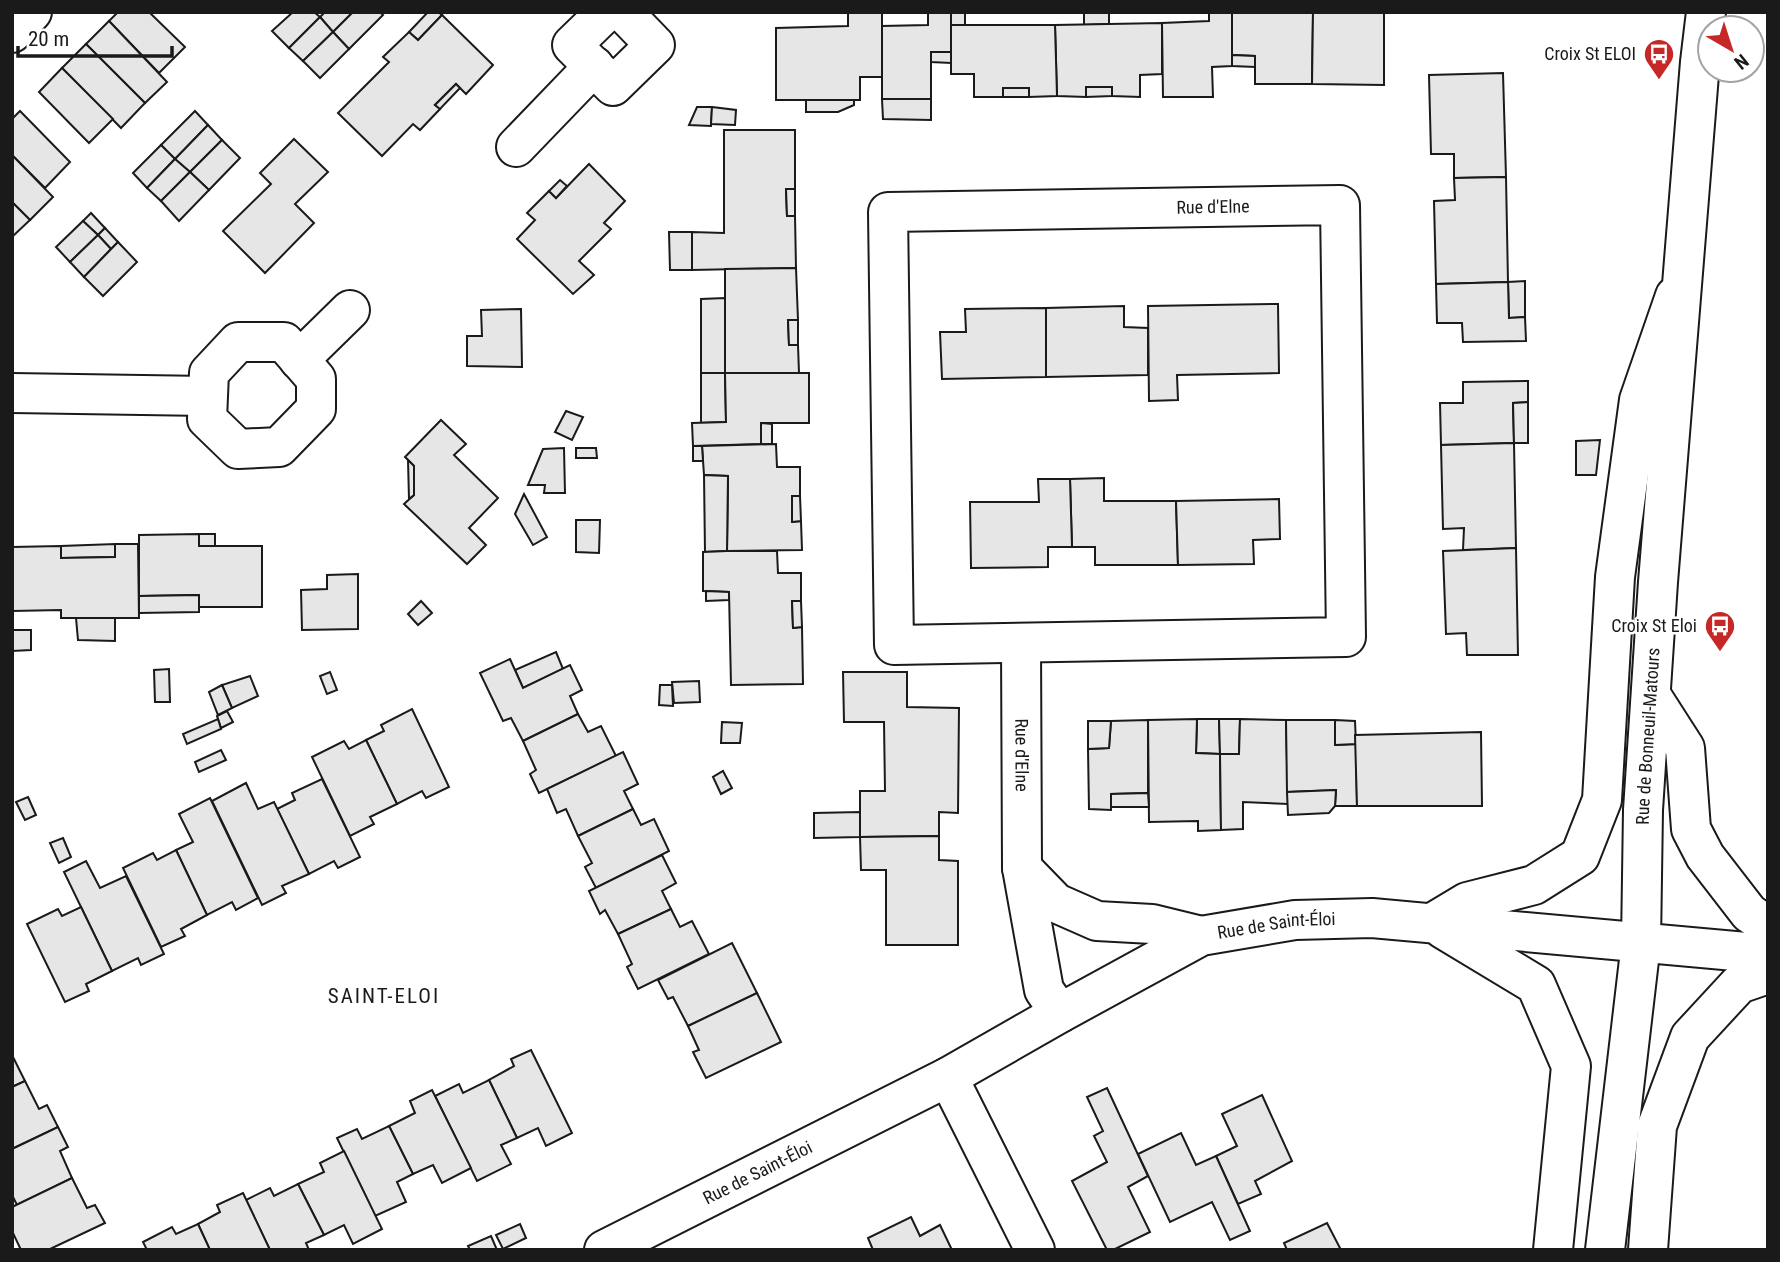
<svg xmlns="http://www.w3.org/2000/svg" width="1780" height="1262" viewBox="0 0 1780 1262" font-family="'Roboto Condensed',sans-serif">
<style>
.building{fill:#e6e6e6;stroke:#1a1a1a;stroke-width:2}
.lines{fill:none;stroke-linecap:round;stroke-linejoin:round}
.street-casing{stroke:#1a1a1a;stroke-width:42}
.secondary-casing{stroke:#1a1a1a;stroke-width:42}
.street{stroke:#fff;stroke-width:38}
.secondary{stroke:#fff;stroke-width:38}
.labels{text-anchor:middle;stroke-width:5;stroke-linejoin:round;paint-order:stroke}
.poi-label{font-size:18px;fill:#1a1a1a;stroke:#fff;text-anchor:end}
.street-label{font-size:18px;fill:#1a1a1a;stroke:#fff}
.quarter-label{font-size:21px;letter-spacing:2px;fill:#1a1a1a;stroke:#fff}
</style>
<rect width="100%" height="100%" fill="#fff"/>
<g class="building">
<path d="M118 12H149L185 47 159 73 109 21Z"/>
<path d="M293 12H314L320 17 289 48 272 31Z"/>
<path d="M325 12H353L333 32 320 17Z"/>
<path d="M353 12H380L383 15 349 49 333 32Z"/>
<path d="M428 12H438L442 15 418 40 409 32Z"/>
<path d="M848 12H882V77H860V100H776V28L848 26Z"/>
<path d="M928 12H951V52H931V99H882V26L928 25Z"/>
<rect x="951" y="12" width="14" height="13"/>
<path d="M1084 12H1109V24L1084 25Z"/>
<path d="M1209 12H1232V66L1212 67 1213 97H1163L1162 23 1209 21Z"/>
<path d="M1232 12H1313L1312 84H1255V56L1232 55Z"/>
<path d="M1313 12H1384V85L1312 84Z"/>
<path d="M442 15 493 65 466 94 456 84 435 105 440 109 420 130 413 124 382 156 338 113 389 62 383 57 409 32 418 40Z"/>
<path d="M320 17 333 32 303 61 289 48Z"/>
<path d="M109 21 167 82 145 103 86 44Z"/>
<path d="M1162 23V74L1140 75V97L1112 96V87H1086V97L1057 96 1055 25Z"/>
<path d="M951 25H1055L1057 96 1029 97V88H1003V97H974V74H951Z"/>
<path d="M333 32 349 49 320 78 303 61Z"/>
<path d="M86 44 145 103 121 128 62 68Z"/>
<path d="M931 52H951V63L931 62Z"/>
<path d="M1232 55 1255 56V67L1232 66Z"/>
<path d="M62 68 113 119 89 143 39 92Z"/>
<path d="M1503 73 1506 177 1454 178V154H1431L1429 75Z"/>
<path d="M456 84 460 88 440 109 435 105Z"/>
<path d="M1086 87H1112V96L1086 97Z"/>
<rect x="1003" y="88" width="26" height="9"/>
<path d="M882 99H931V120L883 119Z"/>
<path d="M806 100H854V105L838 112H806Z"/>
<path d="M697 107H712L711 126 689 125Z"/>
<path d="M712 107 736 110 735 125 711 124Z"/>
<path d="M20 111 70 162 45 188 12 155V119Z"/>
<path d="M195 111 208 125 175 159 161 145Z"/>
<path d="M208 125 222 140 190 172 175 159Z"/>
<path d="M724 130H795V189H786L787 216H795L796 268 692 270V232L724 233Z"/>
<path d="M294 139 328 172 295 204 314 223 265 273 223 231 271 184 260 173Z"/>
<path d="M222 140 240 158 209 190 190 172Z"/>
<path d="M161 145 175 159 147 188 133 173Z"/>
<path d="M12 155 53 197 30 220 12 202Z"/>
<path d="M175 159 190 172 161 201 147 188Z"/>
<path d="M589 164 625 201 604 223 611 229 579 261 594 275 573 294 517 239 535 220 527 213 549 191 556 198Z"/>
<path d="M190 172 209 190 179 221 161 201Z"/>
<path d="M1506 177 1508 282 1436 284 1434 201 1455 200 1454 178Z"/>
<path d="M560 180 567 186 556 198 549 191Z"/>
<path d="M786 189H795V216H787Z"/>
<path d="M12 202 30 220 12 237Z"/>
<path d="M91 213 105 228 98 235 83 221Z"/>
<path d="M83 221 98 235 70 262 56 247Z"/>
<path d="M105 228 118 242 111 249 98 235Z"/>
<path d="M669 232H692V270H670Z"/>
<path d="M98 235 111 249 84 277 70 262Z"/>
<path d="M118 242 137 262 103 296 84 277Z"/>
<path d="M796 268 798 320H788L789 345H798L799 373H725V269Z"/>
<path d="M1525 281V317L1509 318 1508 282Z"/>
<path d="M1508 282 1509 318 1525 317 1526 341 1463 342 1462 323H1437L1436 284Z"/>
<path d="M725 298V373H701V299Z"/>
<path d="M1278 304 1279 373 1177 375 1178 400 1149 401 1148 306Z"/>
<path d="M1124 306V327L1148 328V375L1046 377V308Z"/>
<path d="M1046 308V377L942 379 940 332H966L965 309Z"/>
<path d="M521 309 522 367 467 366V336H482L481 310Z"/>
<path d="M788 320H798V345H789Z"/>
<path d="M701 373H725L726 422 701 423Z"/>
<path d="M725 373H809V423H761V444L693 446 692 423 726 422Z"/>
<path d="M1528 381V402L1513 403 1514 443 1441 445 1440 403H1463V382Z"/>
<path d="M1528 402V443H1514L1513 403Z"/>
<path d="M566 411 583 417 572 440 555 432Z"/>
<path d="M441 420 466 444 454 455 498 498 469 528 486 545 467 564 404 504 414 495V466L405 457Z"/>
<path d="M761 423 772 424V444H761Z"/>
<path d="M1600 440 1596 475H1576V441Z"/>
<path d="M1514 443 1516 548 1463 550 1464 528 1443 529 1441 445Z"/>
<path d="M776 444 777 467H800V496H792V522L801 521 802 550 727 551 728 476 704 475 702 446Z"/>
<path d="M693 446H702L703 461H693Z"/>
<path d="M564 448 565 493H544L545 485H528L543 449Z"/>
<path d="M576 448H596L597 458H576Z"/>
<path d="M408 460 414 466V495L409 499Z"/>
<path d="M704 475 728 476 727 551 705 552Z"/>
<path d="M1104 478V501H1176L1178 565H1095V547H1072L1070 479Z"/>
<path d="M1038 479H1070L1072 547H1048V567L971 568 970 502H1039Z"/>
<path d="M524 494 547 537 533 545 515 514Z"/>
<path d="M792 496H800L801 521 792 522Z"/>
<path d="M1279 499 1280 539 1253 540 1254 564 1178 565 1176 501Z"/>
<path d="M576 520H600L599 553 576 552Z"/>
<rect x="199" y="534" width="16" height="12"/>
<path d="M199 534V546H262V607H199V595L139 596V535Z"/>
<path d="M115 544V557L61 558V546Z"/>
<path d="M115 544H138L139 618H61V610L12 611V547L61 546V558L115 557Z"/>
<path d="M1516 548 1518 655H1467L1466 633 1446 634 1443 551Z"/>
<path d="M727 551H777L778 573H801V601H792L793 628 802 627 803 684 731 685 729 592 703 591V552Z"/>
<path d="M358 574V629L302 630 301 590 327 589V575Z"/>
<path d="M706 591 729 592V600L706 601Z"/>
<path d="M199 595V612L139 613V596Z"/>
<path d="M421 601 432 613 418 625 408 614Z"/>
<path d="M792 601H801L802 627 793 628Z"/>
<path d="M76 618H115V641L78 640Z"/>
<path d="M12 630H31V650L12 651Z"/>
<path d="M556 652 563 669 523 688 515 670Z"/>
<path d="M510 659 523 688 570 665 582 690 570 696 578 714 523 741 511 718 503 721 480 673Z"/>
<path d="M169 669 170 702H155L154 670Z"/>
<path d="M330 672 337 690 327 694 320 676Z"/>
<path d="M843 672H907V707L959 708 958 813 939 812V836L860 837V791H885L884 722H844Z"/>
<path d="M250 676 258 696 232 708 222 685Z"/>
<path d="M699 681 700 702 674 703 672 682Z"/>
<path d="M222 685 232 708 218 715 209 692Z"/>
<path d="M660 685H672L673 706 659 705Z"/>
<path d="M412 709 449 787 426 798 422 791 397 804 366 740 384 731 381 725Z"/>
<path d="M227 711 233 722 221 728 217 716Z"/>
<path d="M578 714 588 732 601 726 616 756 539 793 530 774 536 770 523 741Z"/>
<path d="M218 719 221 729 187 744 183 734Z"/>
<path d="M1197 719H1219L1220 754 1196 753Z"/>
<path d="M1197 719 1196 753 1220 754 1221 830 1198 831V821L1149 822 1148 720Z"/>
<path d="M1219 719H1240L1239 754H1220Z"/>
<path d="M1240 719 1286 720 1288 804 1243 802V829L1221 830 1220 754H1239Z"/>
<path d="M1148 720V793L1111 794V810L1089 809 1088 749 1109 748 1111 721Z"/>
<path d="M1286 720H1335V745L1356 744 1357 806H1335L1336 790 1287 792Z"/>
<path d="M1335 720 1355 721 1356 744 1335 745Z"/>
<path d="M1088 721H1111L1109 748 1088 749Z"/>
<path d="M722 722 742 723 740 743H721Z"/>
<path d="M1481 732 1482 806H1357L1355 735Z"/>
<path d="M366 740 397 804 370 817 374 824 350 836 312 757 344 741 349 749Z"/>
<path d="M221 750 226 760 199 772 195 762Z"/>
<path d="M623 752 638 784 624 791 633 809 578 836 566 809 557 813 547 789Z"/>
<path d="M723 771 732 788 721 794 713 777Z"/>
<path d="M322 779 360 857 338 868 334 861 309 874 277 809 295 800 292 793Z"/>
<path d="M246 783 258 809 274 802 309 874 282 886 286 893 262 905 212 801Z"/>
<path d="M1336 790 1335 806 1329 813 1288 815 1287 792Z"/>
<path d="M1148 793 1149 807H1111V794Z"/>
<path d="M28 797 36 815 25 820 16 802Z"/>
<path d="M210 798 258 898 236 910 232 902 207 915 176 850 193 842 179 814Z"/>
<path d="M633 809 641 825 654 819 669 851 596 888 585 867 592 863 578 836Z"/>
<path d="M860 812V837L814 838V813Z"/>
<path d="M939 836V860L958 861V945H886V870H861L860 837Z"/>
<path d="M63 838 71 857 59 863 50 843Z"/>
<path d="M176 850 207 915 181 929 185 936 161 947 123 868 153 853 157 860Z"/>
<path d="M662 855 676 883 662 891 671 909 618 934 605 910 600 914 589 891Z"/>
<path d="M86 861 100 888 126 876 164 954 141 965 138 958 112 971 64 872Z"/>
<path d="M81 907 112 971 86 984 89 991 65 1002 27 924 58 909 62 916Z"/>
<path d="M671 909 680 927 692 921 709 954 638 989 627 967 632 964 618 934Z"/>
<path d="M732 943 757 993 688 1026 673 997 668 999 658 980Z"/>
<path d="M757 993 781 1042 706 1078 693 1052 699 1050 688 1026Z"/>
<path d="M531 1050 572 1133 546 1146 538 1128 517 1138 489 1080 514 1066 511 1059Z"/>
<path d="M12 1055 25 1081 12 1087Z"/>
<path d="M489 1080 517 1138 501 1145 511 1164 477 1181 435 1096 459 1084 463 1093Z"/>
<path d="M25 1081 39 1109 47 1105 58 1127 12 1149V1087Z"/>
<path d="M1107 1088 1148 1176 1128 1187 1150 1232 1113 1250H1107L1072 1181 1107 1162 1094 1136 1103 1131 1087 1097Z"/>
<path d="M432 1090 471 1168 442 1183 433 1165 413 1174 389 1126 415 1113 410 1101Z"/>
<path d="M1262 1095 1292 1161 1255 1181 1261 1194 1238 1204 1216 1156 1237 1146 1222 1114Z"/>
<path d="M389 1126 413 1174 397 1182 406 1202 375 1216 337 1138 357 1129 362 1139Z"/>
<path d="M58 1127 68 1147 60 1151 72 1178 17 1205 12 1195V1149Z"/>
<path d="M1181 1133 1196 1165 1216 1156 1250 1231 1230 1240 1212 1202 1170 1222 1138 1154Z"/>
<path d="M344 1151 382 1229 353 1244 344 1225 324 1235 298 1184 324 1172 320 1163Z"/>
<path d="M72 1178 87 1208 95 1205 105 1223 48 1250H21L12 1231V1207Z"/>
<path d="M298 1184 324 1235 306 1243 309 1250H270L246 1200 270 1188 274 1196Z"/>
<path d="M243 1193 270 1250H210L198 1224 220 1212 217 1205Z"/>
<path d="M911 1217 920 1236 940 1225 952 1250H873L868 1238Z"/>
<path d="M1327 1223 1341 1250H1287L1284 1243Z"/>
<path d="M198 1224 210 1250H147L143 1242 172 1227 176 1234Z"/>
<path d="M520 1224 526 1238 503 1249 496 1235Z"/>
<path d="M491 1236 497 1250H470L468 1246Z"/>
</g>
<g class="lines">
<g class="street-casing">
<g id="street">
<path d="M606 12 572 45 613 86 655 45 623 12"/>
<path d="M12 33 32 12"/>
<path d="M516 147 594 66"/>
<path d="M1340 205 1346 637 894 645 888 212Z"/>
<path d="M238 342H284L316 379V409L279 447 238 449 207 419 209 373Z"/>
<path d="M299 360 350 310"/>
<path d="M12 393 207 396"/>
<path id="s1" d="M1021 643 1022 868 1044 990 1060 1013"/>
<path d="M1651 695 1685 748 1691 829 1705 856 1749 913 1768 926"/>
<path d="M1022 868 1056 903 1097 921 1152 924 1201 936"/>
<path d="M1432 923 1467 902 1534 885 1580 856 1602 800 1615 577 1639 400 1675 296"/>
<path d="M1443 929 1536 985 1571 1066 1553 1250"/>
<path d="M948 1077 1035 1250"/>
<path id="s2" d="M604 1250 948 1077 1060 1013 1201 936 1295 920 1372 918 1768 954"/>
<path d="M1648 1250 1657 1126 1690 1037 1739 984 1768 974"/>
</g>
</g>
<g class="secondary-casing">
<g id="secondary">
<path id="s3" d="M1605 1250 1641 943 1643 810 1658 582 1700 62 1706 12"/>
</g>
</g>
<use href="#street" class="street"/>
<use href="#secondary" class="secondary"/>
</g>
<defs>
<g id="bus-pin" transform="scale(1.575)"><path d="M0 17L-7.5 6A9.5 9.5 0 1 1 7.5 6Z" fill="#c62828" stroke="#fff"/><path d="M-5-6H5V4H4V6H2V4H-2V6H-4V4H-5ZM-3.5-4V0h7V-4ZM-3.5 1.2v1.5H-2V1.2ZM2 1.2v1.5H3.5V1.2Z" fill="#fff"/></g>
</defs>
<g fill-rule="evenodd">
<use href="#bus-pin" x="1659" y="54"/>
<use href="#bus-pin" x="1720" y="626"/>
</g>
<g class="labels">
<g class="poi-label">
<text x="1636" y="60">Croix St ELOI</text>
<text x="1697" y="632">Croix St Eloi</text>
</g>
<g class="street-label">
<text transform="translate(1213 207) rotate(-1)" y="6">Rue d'Elne</text>
<text dy="6" stroke="none"><textPath href="#s3" startOffset="516">Rue de Bonneuil-Matours</textPath></text>
<text dy="6" stroke="none"><textPath href="#s1" startOffset="112">Rue d'Elne</textPath></text>
<text dy="6" stroke="none"><textPath href="#s2" startOffset="751">Rue de Saint-Éloi</textPath></text>
<text dy="6" stroke="none"><textPath href="#s2" startOffset="172">Rue de Saint-Éloi</textPath></text>
</g>
<g class="quarter-label">
<text x="384" y="1003">SAINT-ELOI</text>
</g>
</g>
<rect width="1780" height="1262" fill="none" stroke="#1a1a1a" stroke-width="28"/>
<g transform="translate(1731 49) rotate(141)"><circle r="33" fill="#ffffff" stroke="#a3a3a3" stroke-width="2"/>
<path d="M0-5L12 26L0 18L-12 26Z" fill="#c62828"/>
<text y="-10" font-size="19" font-weight="bold" text-anchor="middle" fill="#1a1a1a">N</text>
</g>
<path d="M18 46v10h154v-10" fill="none" stroke="#1a1a1a" stroke-width="3.5"/>
<text x="28" y="46" font-size="21" fill="#1a1a1a" stroke="#ffffff" stroke-width="5" paint-order="stroke">20 m</text>
</svg>
